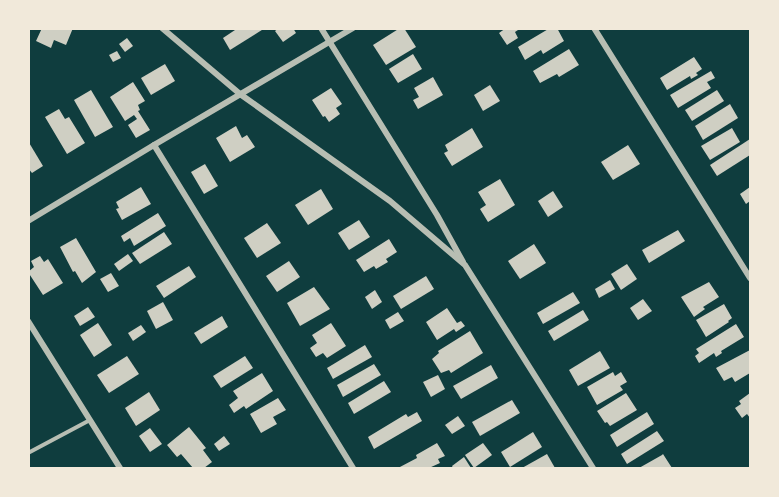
<svg xmlns="http://www.w3.org/2000/svg" width="779" height="497" viewBox="0 0 779 497" font-family="Ubuntu,sans-serif">
<style>
.building{fill:#cfcfc3}
.lines{fill:none;stroke-linecap:round;stroke-linejoin:round}
.service{stroke:#b8beb3;stroke-width:4}
.minor{stroke:#b8beb3;stroke-width:6}
</style>
<rect width="100%" height="100%" fill="#0f3d3e"/>
<g class="building">
<path d="M42 28H73L66 45 54 40 51 48 36 41Z"/>
<path d="M238 28H265L230 50 223 38Z"/>
<path d="M279 28H293L296 33 283 42 275 31Z"/>
<path d="M400 28H404L416 47 386 65 373 45Z"/>
<path d="M506 28H521L515 32 518 38 507 45 499 33Z"/>
<path d="M550 28H557L564 41 543 54 541 50 525 60 518 47Z"/>
<path d="M127 38 133 46 125 52 119 44Z"/>
<path d="M569 49 579 65 559 77 557 74 540 83 533 71Z"/>
<path d="M117 51 121 58 113 62 109 55Z"/>
<path d="M413 54 422 69 398 83 389 69Z"/>
<path d="M694 57 702 69 696 73 698 75 691 79 690 76 667 90 660 78Z"/>
<path d="M165 64 175 81 151 95 141 78Z"/>
<path d="M711 71 715 78 707 82 711 88 678 108 670 95Z"/>
<path d="M433 77 443 95 418 109 413 100 419 97 414 88Z"/>
<path d="M133 82 145 101 138 105 140 110 138 111 150 130 136 138 128 125 137 119 134 115 125 121 110 97Z"/>
<path d="M490 85 500 101 483 111 474 95Z"/>
<path d="M331 88 342 104 336 108 340 114 329 122 325 116 323 117 312 100Z"/>
<path d="M91 90 113 127 95 137 74 100Z"/>
<path d="M717 90 724 101 692 121 685 110Z"/>
<path d="M730 104 738 118 703 140 695 126Z"/>
<path d="M59 109 65 119 69 117 85 143 67 154 45 117Z"/>
<path d="M236 126 242 138 247 135 255 147 230 162 216 138Z"/>
<path d="M472 128 483 147 452 166 444 153 448 151 445 145Z"/>
<path d="M732 128 740 142 710 160 701 146Z"/>
<path d="M750 139V155L717 176 710 165Z"/>
<path d="M28 141 43 166 32 173 28 168Z"/>
<path d="M628 145 640 164 613 180 601 162Z"/>
<path d="M205 164 218 186 204 194 191 172Z"/>
<path d="M500 179 515 205 488 222 480 209 486 205 478 192Z"/>
<path d="M141 187 151 204 122 220 116 209 119 208 116 202Z"/>
<path d="M750 187V201L746 204 740 194Z"/>
<path d="M321 189 333 209 308 225 295 205Z"/>
<path d="M553 191 563 207 548 217 538 201Z"/>
<path d="M158 213 166 226 134 246 130 238 124 242 121 236Z"/>
<path d="M359 220 370 237 349 250 338 233Z"/>
<path d="M267 223 281 243 257 258 244 238Z"/>
<path d="M678 230 685 241 649 263 642 250Z"/>
<path d="M164 232 172 244 140 264 132 253Z"/>
<path d="M76 238 96 272 82 283 75 271 73 272 60 247Z"/>
<path d="M389 239 397 252 386 259 388 262 376 269 374 266 364 272 356 260Z"/>
<path d="M534 244 546 263 520 279 508 261Z"/>
<path d="M128 254 133 261 119 271 114 264Z"/>
<path d="M40 256 44 262 48 259 63 283 43 295 28 272 34 267 31 261Z"/>
<path d="M289 261 300 277 277 292 266 276Z"/>
<path d="M627 264 637 279 621 290 611 274Z"/>
<path d="M189 266 196 277 164 298 156 286Z"/>
<path d="M111 273 119 286 108 292 100 279Z"/>
<path d="M426 276 434 289 401 309 393 296Z"/>
<path d="M610 280 615 289 599 298 595 289Z"/>
<path d="M709 282 719 297 703 307 705 309 694 317 681 297Z"/>
<path d="M314 287 330 309 300 326 287 303Z"/>
<path d="M375 290 382 302 372 309 365 297Z"/>
<path d="M573 292 580 303 543 324 537 313Z"/>
<path d="M643 299 652 311 638 320 630 308Z"/>
<path d="M163 302 173 320 156 329 147 311Z"/>
<path d="M724 304 732 318 728 321 729 322 706 337 696 320Z"/>
<path d="M88 307 95 317 80 326 74 316Z"/>
<path d="M447 308 457 323 461 321 465 326 456 332 454 329 437 340 426 322Z"/>
<path d="M583 310 589 320 554 341 548 331Z"/>
<path d="M398 312 404 321 390 329 385 320Z"/>
<path d="M222 316 228 327 201 344 194 333Z"/>
<path d="M98 323 112 345 94 357 80 335Z"/>
<path d="M331 323 346 346 327 358 323 353 316 357 310 348 317 343 312 335Z"/>
<path d="M736 324 744 337 721 351 722 353 716 357 714 353 699 363 695 356 699 353 696 349Z"/>
<path d="M141 325 146 332 133 341 128 333Z"/>
<path d="M470 331 483 353 451 373 449 370 441 373 432 359 439 353 438 351Z"/>
<path d="M365 345 372 357 333 379 327 368Z"/>
<path d="M750 350V373L735 382 732 377 724 381 716 368Z"/>
<path d="M600 351 610 368 578 386 569 370Z"/>
<path d="M127 356 139 374 109 393 97 375Z"/>
<path d="M245 356 253 368 221 388 213 376Z"/>
<path d="M374 364 381 375 343 397 337 385Z"/>
<path d="M491 365 498 378 461 399 453 386Z"/>
<path d="M613 372 615 376 621 372 627 382 620 386 623 390 597 405 587 387Z"/>
<path d="M262 373 273 391 246 409 244 406 234 413 229 405 238 398 233 391Z"/>
<path d="M438 375 445 389 431 397 423 382Z"/>
<path d="M384 381 391 392 354 414 348 403Z"/>
<path d="M149 392 160 410 136 426 125 408Z"/>
<path d="M626 393 637 410 610 426 607 422 605 423 597 411Z"/>
<path d="M750 393V418L747 414 742 418 735 408 741 404 739 401Z"/>
<path d="M278 398 286 410 273 417 277 424 261 433 250 414Z"/>
<path d="M512 400 520 413 480 436 472 422Z"/>
<path d="M417 412 422 421 374 449 368 437 406 414 408 417Z"/>
<path d="M647 412 654 424 617 447 610 435Z"/>
<path d="M458 416 465 426 452 434 445 425Z"/>
<path d="M189 427 206 448 203 450 212 462 204 468H193L181 454 177 457 167 445Z"/>
<path d="M150 428 162 444 150 452 139 436Z"/>
<path d="M657 431 664 441 627 464 621 454Z"/>
<path d="M533 432 542 447 510 467 501 452Z"/>
<path d="M224 436 230 444 219 451 214 444Z"/>
<path d="M437 443 445 456 438 459 440 463 429 468H398L417 458 416 455Z"/>
<path d="M483 443 492 455 474 468 465 455Z"/>
<path d="M547 454 555 468H522Z"/>
<path d="M663 454 672 468H639L662 455Z"/>
<path d="M464 457 471 468H453L452 466Z"/>
</g>
<g class="lines">
<path class="service" d="M28 453 90 420"/>
<g class="minor">
<path d="M162 28 240 94 390 201 465 265 593 468"/>
<path d="M321 28 437 215 463 262"/>
<path d="M594 28 750 278"/>
<path d="M154 145 353 468"/>
<path d="M28 221 154 145 353 28"/>
<path d="M28 321 120 468"/>
</g>
</g>
<rect width="779" height="497" fill="none" stroke="#f1e9da" stroke-width="60"/>
</svg>
